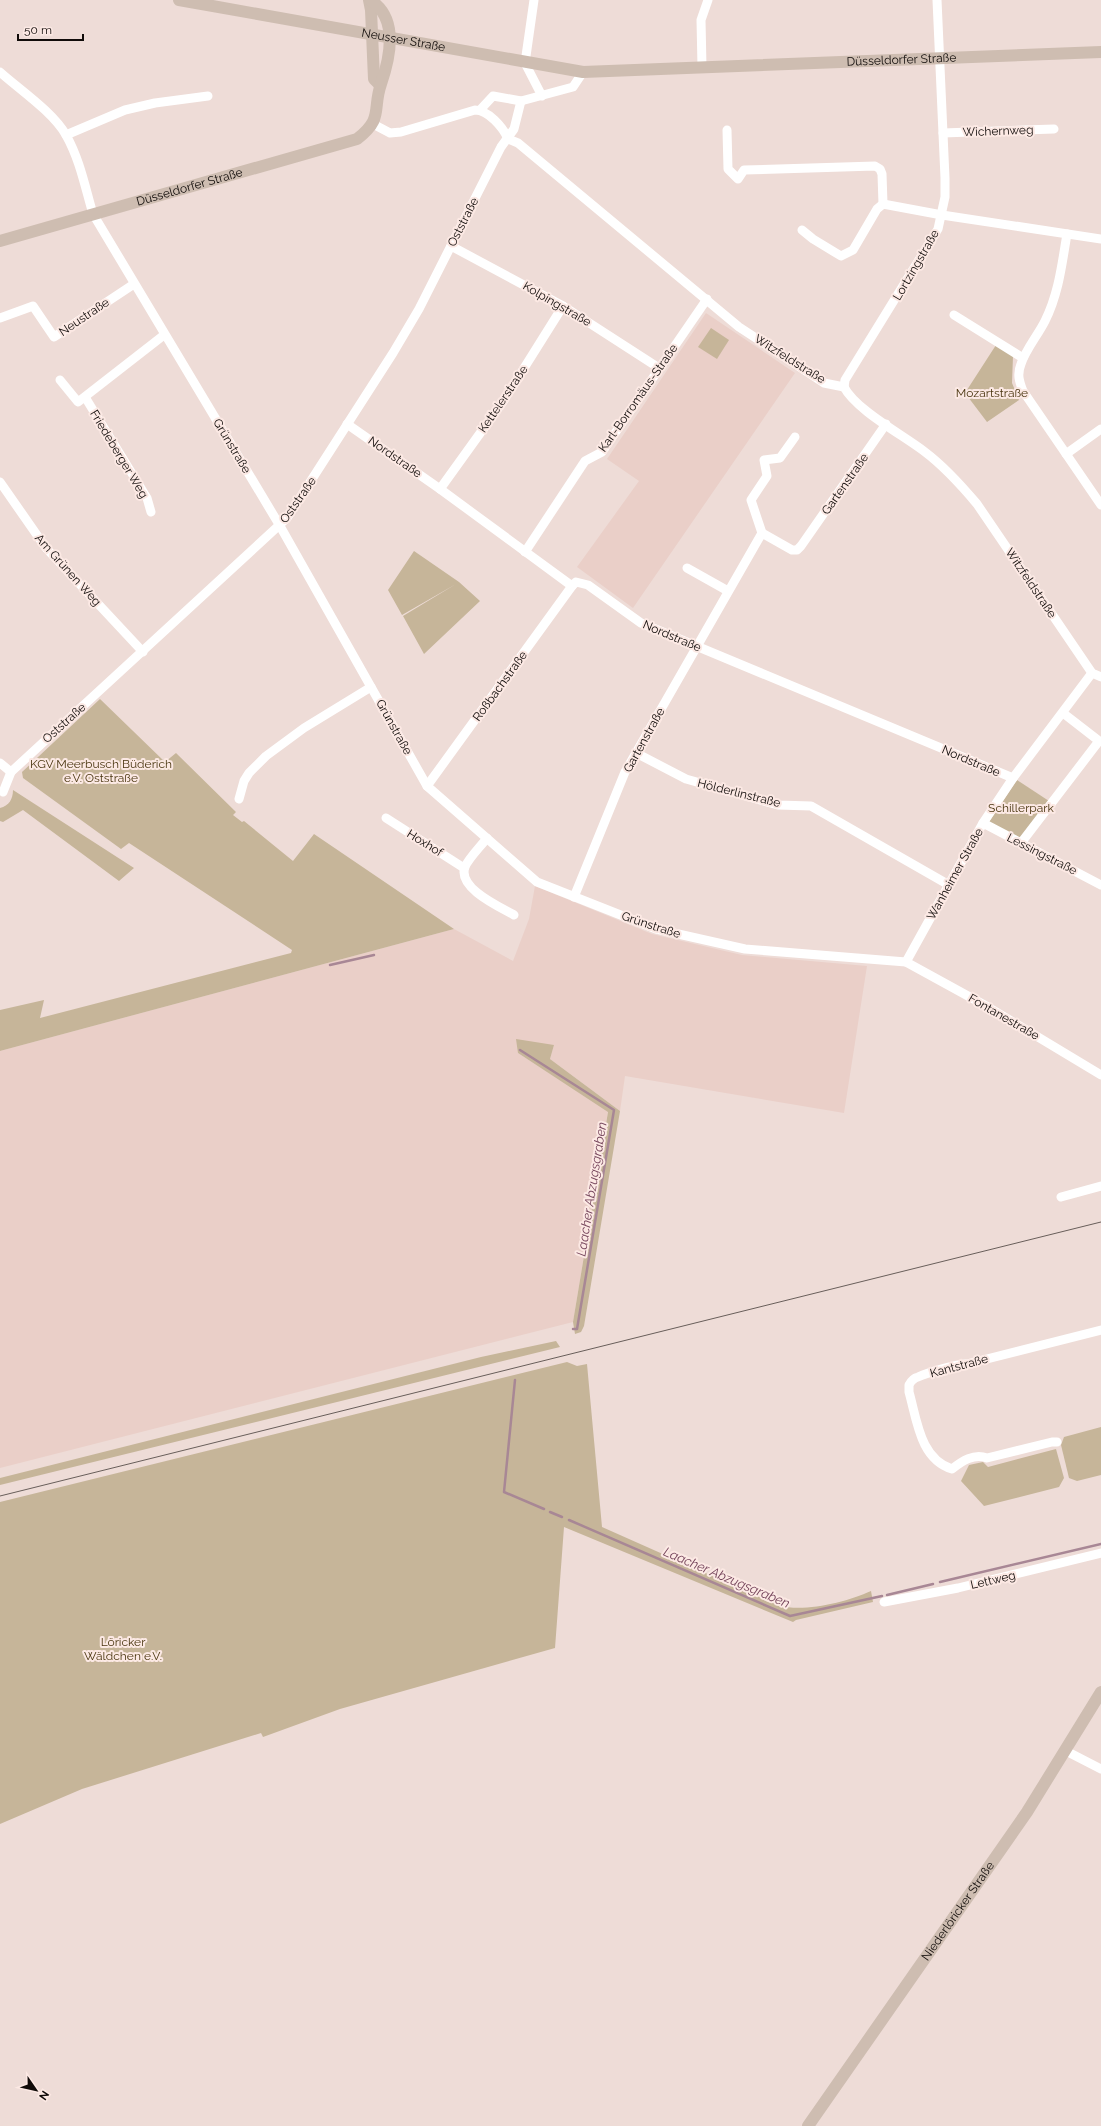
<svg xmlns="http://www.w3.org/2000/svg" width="1101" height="2126" viewBox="0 0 1101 2126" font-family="Raleway,sans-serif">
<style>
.built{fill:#eacfc8}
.green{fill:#c6b599}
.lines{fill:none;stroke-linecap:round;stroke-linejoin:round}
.stream{stroke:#a88795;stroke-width:2.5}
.street{stroke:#fff;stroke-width:9}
.secondary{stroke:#cebdb1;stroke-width:12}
.tram{stroke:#685e5a;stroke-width:1}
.labels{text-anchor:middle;stroke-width:4;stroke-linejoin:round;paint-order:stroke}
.street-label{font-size:12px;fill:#100b09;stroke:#fce9e4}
.park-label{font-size:12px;fill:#49350f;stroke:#fce9e4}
.water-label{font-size:13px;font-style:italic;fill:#74435a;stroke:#fce9e4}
</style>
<rect width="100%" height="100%" fill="#eedcd7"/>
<g class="built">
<path d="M706 313 795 373 633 608 577 567 639 481 607 459Z"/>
<path d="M535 886 652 934 742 955 867 966 844 1113 625 1076 620 1111 550 1059 554 1045 518 1053 608 1111 573 1322 0 1468V1051L454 929 513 961 529 919Z"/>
</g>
<g class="green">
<path d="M711 328 729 340 717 359 698 347Z"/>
<path d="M996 345 1013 356 1012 383 1019 400 987 422 965 393Z"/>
<path d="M414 551 459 582 480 601 424 654 403 616 456 584 402 615 388 590Z"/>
<path d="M100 699 165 762 176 753 236 812 233 815 242 822 244 821 293 861 314 834 454 929 0 1051V1010L44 1000 40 1018 291 953 292 950 129 843 121 849 23 778 22 772Z"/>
<path d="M1017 780 1049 801 1020 839 989 822Z"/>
<path d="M13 790 134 868 119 881 23 810 3 822 0 821V808C9 806 13 799 13 790Z"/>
<path d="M516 1039 554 1045 550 1059 620 1111 584 1326 581 1332 575 1334 573 1322 608 1112 518 1053Z"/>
<path d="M556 1341 560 1347 0 1485V1478L481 1357Z"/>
<path d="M567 1362 577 1366 587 1364 602 1527 780 1606C806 1612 847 1602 871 1591L873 1602 796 1620 793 1622 564 1527 555 1648 340 1709 263 1737 261 1733 82 1789 0 1824V1502Z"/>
<path d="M1101 1427V1475L1077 1481 1069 1478 1061 1445 1064 1437Z"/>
<path d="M1056 1449 1064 1478 1059 1487 984 1506 961 1481 969 1465 983 1462 988 1467Z"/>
</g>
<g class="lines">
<g class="stream">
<path d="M330 965 374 955"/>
<path d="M520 1050 614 1110 577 1329H573"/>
<path d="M515 1380 504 1492 544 1509"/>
<path d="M550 1512 562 1517"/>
<path d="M569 1520 790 1616 882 1596"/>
<path d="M940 1582 1101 1544"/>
<path d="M887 1595 933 1584"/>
</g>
<g class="street">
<path d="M534 0 525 63 542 96"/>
<path d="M702 67 701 20 708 0"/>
<path d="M0 72C20 90 53 112 66 135 80 160 85 187 93 214L280 526 427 786 537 882 656 929 745 949 906 962 988 1007 1101 1075"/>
<path d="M480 110 493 96 521 101 573 87 583 72"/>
<path d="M373 124 390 133 401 132 475 110C488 110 503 127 508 139"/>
<path d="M727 130 728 169 738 179 744 170 875 166 880 169 882 174 883 204"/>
<path d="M943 133 1054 129"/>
<path d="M66 135 125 110 155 103 208 96"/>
<path d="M508 139 518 143 739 327 824 383 844 387"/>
<path d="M802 230 813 239 841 256 853 250 877 209 883 204 942 215 1101 239"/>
<path d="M1067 234C1062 263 1059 293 1045 321 1038 335 1026 349 1021 364 1017 374 1019 381 1023 391L1101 505"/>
<path d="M451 246 563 306 659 368"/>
<path d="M954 315 1023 358"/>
<path d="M0 318 33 306 54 337 134 284"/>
<path d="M60 380 78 402 164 335"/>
<path d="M844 387 845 380 938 229 945 197V178L937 0"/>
<path d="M844 387C856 410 903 435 925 452 945 467 961 485 977 504L1092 673 1101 677"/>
<path d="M85 397 147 498 151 512"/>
<path d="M347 424 440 489 572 586 576 582 588 585 641 623 1013 778"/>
<path d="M1066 454 1101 429"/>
<path d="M0 482 46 548 143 652"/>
<path d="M440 489 504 400 563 306"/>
<path d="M762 533 751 500 767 476 764 460 780 458 795 437"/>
<path d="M525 552 585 461 602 452 707 299"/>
<path d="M687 568 728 591"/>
<path d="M636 753 686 779 778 805 811 806 949 885"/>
<path d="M0 763 11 772"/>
<path d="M427 786 572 586"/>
<path d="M3 792 11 772 287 518 393 353 419 309 501 147 514 129 521 101"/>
<path d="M239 799 244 781 249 773 266 756 304 728 371 687"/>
<path d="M386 818 464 868"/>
<path d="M983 823 1101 885"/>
<path d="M487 838C481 846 468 859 465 867 457 888 500 907 514 915"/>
<path d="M1021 843 1099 741 1063 713"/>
<path d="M574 897 625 772 762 533 792 550H797L801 546 886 424"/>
<path d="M906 962 983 823 1013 778 1092 673"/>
<path d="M1061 1197 1101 1186"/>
<path d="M1057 1442H1052L987 1458C974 1453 962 1461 952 1469 920 1459 917 1420 909 1392V1385C911 1381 914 1378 918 1377 927 1373 959 1363 967 1364L1101 1330"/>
<path d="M884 1602 958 1588 1101 1553"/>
<path d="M1066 1751 1101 1769"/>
</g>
<g class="secondary">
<path id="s1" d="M179 0 583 72 1101 52"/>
<path d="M369 0 371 10 374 79 380 85"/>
<path id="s2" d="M0 241 357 139C384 118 372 110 381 84 390 58 399 18 370 0"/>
<path id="s3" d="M808 2126 1027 1812 1101 1692"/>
</g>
<path class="tram" d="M0 1496 1101 1222"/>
</g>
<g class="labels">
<g class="street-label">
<text dy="4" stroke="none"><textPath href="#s1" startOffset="228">Neusser Straße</textPath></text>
<text dy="4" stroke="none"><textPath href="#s1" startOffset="729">Düsseldorfer Straße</textPath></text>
<text transform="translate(998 131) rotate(-2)" y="4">Wichernweg</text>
<text dy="4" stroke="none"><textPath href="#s2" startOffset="197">Düsseldorfer Straße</textPath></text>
<text transform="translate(463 222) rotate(-63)" y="4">Oststraße</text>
<text transform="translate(916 265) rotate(-60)" y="4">Lortzingstraße</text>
<text transform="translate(557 304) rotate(30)" y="4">Kolpingstraße</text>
<text transform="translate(84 317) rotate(-34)" y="4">Neustraße</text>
<text transform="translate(790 359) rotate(32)" y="4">Witzfeldstraße</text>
<text transform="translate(638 398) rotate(-55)" y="4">Karl-Borromäus-Straße</text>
<text transform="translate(503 399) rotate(-56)" y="4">Kettelerstraße</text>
<text transform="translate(232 446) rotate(59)" y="4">Grünstraße</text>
<text transform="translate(119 454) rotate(59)" y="4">Friedeberger Weg</text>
<text transform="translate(395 457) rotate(35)" y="4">Nordstraße</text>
<text transform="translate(845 484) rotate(-55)" y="4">Gartenstraße</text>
<text transform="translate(298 500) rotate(-55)" y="4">Oststraße</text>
<text transform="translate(68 570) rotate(48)" y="4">Am Grünen Weg</text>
<text transform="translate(1031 583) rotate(56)" y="4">Witzfeldstraße</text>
<text transform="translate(672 636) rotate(23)" y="4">Nordstraße</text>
<text transform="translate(500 686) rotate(-54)" y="4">Roßbachstraße</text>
<text transform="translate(64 723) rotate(-42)" y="4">Oststraße</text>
<text transform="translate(394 727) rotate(61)" y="4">Grünstraße</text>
<text transform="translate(644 740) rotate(-61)" y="4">Gartenstraße</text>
<text transform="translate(971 761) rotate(23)" y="4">Nordstraße</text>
<text transform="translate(739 793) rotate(14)" y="4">Hölderlinstraße</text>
<text transform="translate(425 843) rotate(32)" y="4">Hoxhof</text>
<text transform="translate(1042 854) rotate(27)" y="4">Lessingstraße</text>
<text transform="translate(955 874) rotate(-61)" y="4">Wanheimer Straße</text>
<text transform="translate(651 925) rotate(18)" y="4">Grünstraße</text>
<text transform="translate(1004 1017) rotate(30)" y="4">Fontanestraße</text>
<text transform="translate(959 1366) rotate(-15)" y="4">Kantstraße</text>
<text transform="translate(993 1580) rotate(-13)" y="4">Lettweg</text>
<text dy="4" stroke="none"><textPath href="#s3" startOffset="262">Niederlöricker Straße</textPath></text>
</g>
<g class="park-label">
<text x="992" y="397">Mozartstraße</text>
<text x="101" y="768">KGV Meerbusch Büderich<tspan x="101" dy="14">e.V. Oststraße</tspan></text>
<text x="1021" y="812">Schillerpark</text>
<text x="123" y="1646">Löricker<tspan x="123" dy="14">Wäldchen e.V.</tspan></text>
</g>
<g class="water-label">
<text transform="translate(591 1189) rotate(-81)" y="5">Laacher Abzugsgraben</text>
<text transform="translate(727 1577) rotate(23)" y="5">Laacher Abzugsgraben</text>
</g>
</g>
<g transform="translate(36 2090) rotate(124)" stroke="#fce9e4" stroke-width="3" paint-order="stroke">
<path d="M0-3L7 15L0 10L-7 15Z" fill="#100b09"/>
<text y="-6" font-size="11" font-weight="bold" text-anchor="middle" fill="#100b09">N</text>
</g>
<path d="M18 34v6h65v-6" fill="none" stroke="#100b09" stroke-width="2"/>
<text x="24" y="34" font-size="12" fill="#100b09" stroke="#fce9e4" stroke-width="3" paint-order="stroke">50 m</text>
</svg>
